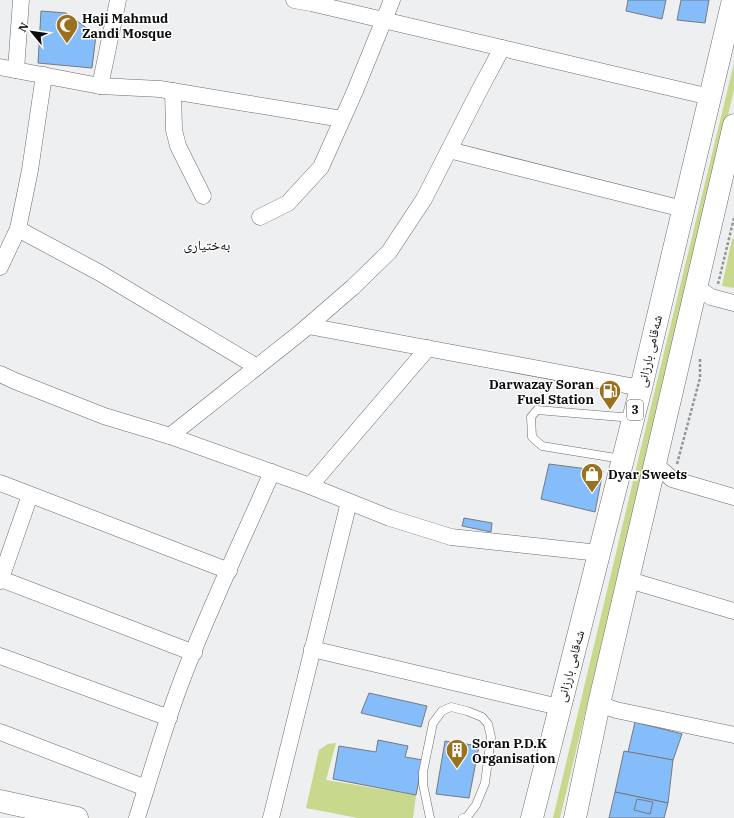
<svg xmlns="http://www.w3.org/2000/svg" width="734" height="818" viewBox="0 0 734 818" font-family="'IBM Plex Serif','Noto Naskh Arabic',serif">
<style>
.green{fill:#c8d88c}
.building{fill:#85bdfa;stroke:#78797b}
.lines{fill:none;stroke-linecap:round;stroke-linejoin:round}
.lane-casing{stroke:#6b6c6e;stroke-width:9}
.street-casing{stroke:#6b6c6e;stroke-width:17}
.primary-casing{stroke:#6b6c6e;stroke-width:23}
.highway-casing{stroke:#6b6c6e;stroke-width:23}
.path{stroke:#949596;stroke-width:2.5;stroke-dasharray:3 2;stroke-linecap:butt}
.lane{stroke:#fff;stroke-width:8}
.street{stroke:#fff;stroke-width:16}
.primary{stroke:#fff;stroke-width:22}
.highway{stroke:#fff;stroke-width:22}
.labels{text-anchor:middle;stroke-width:3;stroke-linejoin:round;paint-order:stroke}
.shield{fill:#fff;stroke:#565656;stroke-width:1}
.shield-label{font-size:12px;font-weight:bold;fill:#0d0d0e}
.poi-label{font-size:13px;font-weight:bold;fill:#0d0d0e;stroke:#fff;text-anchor:start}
.street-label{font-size:13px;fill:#0d0d0e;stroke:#fff}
.neighbourhood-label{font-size:14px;fill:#0d0d0e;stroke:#fff}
</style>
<rect width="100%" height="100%" fill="#eeeff1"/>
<g class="green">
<path d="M734 63V90L560 818H553L639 456Z"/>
<path d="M732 239H734V288L722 286Z"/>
<path d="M336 743 326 780 416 795 413 818H358L306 808 319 750 328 744Z"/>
</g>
<g class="building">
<path d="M628 0H666L662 19 626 11Z"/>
<path d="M681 0H709L705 23 677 20Z"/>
<path d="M41 11 66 13 96 35 92 68 38 63Z"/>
<path d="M549 464 603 471 595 512 541 499Z"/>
<path d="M464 518 492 523 491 532 462 526Z"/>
<path d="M369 693 427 706 421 727 361 713Z"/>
<path d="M635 722 682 734 673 760 628 752Z"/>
<path d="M378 740 408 746 405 757 423 760 416 795 333 779 339 746 376 752Z"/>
<path d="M445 741 479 746 469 798 436 794Z"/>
<path d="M624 751 673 760 668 803 615 792Z"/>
<path d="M615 792 668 803 664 818H609Z"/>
<path d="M637 799 653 802 650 814 634 810Z"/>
</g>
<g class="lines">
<g class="lane-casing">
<g id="lane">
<path d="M622 459 542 446 532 437 531 417 537 410 633 418"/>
<path d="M430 818 423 784V772L433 723 442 711 451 707 467 711 482 717 488 724 491 737 485 783 476 805 467 817 463 818"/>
</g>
</g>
<g class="street-casing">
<g id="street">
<path d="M294 0 311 3 710 97"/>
<path d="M0 67 100 86 160 89 342 119"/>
<path d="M16 70 21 0"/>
<path d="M100 86 118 0"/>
<path d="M173 91 174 130 178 146 203 196"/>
<path d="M449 150 683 209"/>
<path d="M260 217 288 203 321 167 355 91 392 0"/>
<path d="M18 229 100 273 257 367"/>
<path d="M0 267 18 229 30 170 44 75"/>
<path d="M696 287 711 297 734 303"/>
<path d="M308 326 641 388"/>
<path d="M0 374 15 381 104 416 170 436 310 486 390 518 451 537 599 553"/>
<path d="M170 436 301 332 353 287 389 252 424 199 479 91 502 48"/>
<path d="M656 465 672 479 734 497"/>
<path d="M0 483 229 571"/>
<path d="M310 486 428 348"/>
<path d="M1 579 194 653"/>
<path d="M629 580 734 611"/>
<path d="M0 581 30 495"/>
<path d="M312 649 559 707"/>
<path d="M0 656 169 718"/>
<path d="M599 704 616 710 734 735"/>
<path d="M0 732 146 788"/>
<path d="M137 818C151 773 164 728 180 685 207 613 241 543 272 472"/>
<path d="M271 818 349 502"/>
</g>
</g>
<g class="primary-casing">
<path id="primary" d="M0 801 77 818"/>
</g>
<g class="highway-casing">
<g id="highway">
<path d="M532 818 641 388 733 0"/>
<path d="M575 818 599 704 734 125"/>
</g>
</g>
<g class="path">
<path d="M718 284 734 218"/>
<path d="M677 464 700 378V358"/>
</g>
<use href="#lane" class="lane"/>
<use href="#street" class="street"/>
<use href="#primary" class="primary"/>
<use href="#highway" class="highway"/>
</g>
<defs>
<g id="mosque-pin" transform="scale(1.15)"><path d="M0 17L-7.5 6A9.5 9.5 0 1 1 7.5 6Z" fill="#9a721f" stroke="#fff"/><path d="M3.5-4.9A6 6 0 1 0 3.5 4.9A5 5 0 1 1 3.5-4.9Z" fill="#fff"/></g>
<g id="fuel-pin" transform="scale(1.15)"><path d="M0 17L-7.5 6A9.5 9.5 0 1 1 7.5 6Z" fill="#9a721f" stroke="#fff"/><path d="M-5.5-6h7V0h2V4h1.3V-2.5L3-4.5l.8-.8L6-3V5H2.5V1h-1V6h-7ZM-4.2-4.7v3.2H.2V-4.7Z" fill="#fff"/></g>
<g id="shop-pin" transform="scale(1.15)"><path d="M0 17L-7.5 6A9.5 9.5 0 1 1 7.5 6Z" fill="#9a721f" stroke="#fff"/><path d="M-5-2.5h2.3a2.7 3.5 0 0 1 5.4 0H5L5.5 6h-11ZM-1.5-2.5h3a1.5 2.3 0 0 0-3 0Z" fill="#fff"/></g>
<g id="building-pin" transform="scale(1.15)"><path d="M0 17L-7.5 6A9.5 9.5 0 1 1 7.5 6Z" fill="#9a721f" stroke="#fff"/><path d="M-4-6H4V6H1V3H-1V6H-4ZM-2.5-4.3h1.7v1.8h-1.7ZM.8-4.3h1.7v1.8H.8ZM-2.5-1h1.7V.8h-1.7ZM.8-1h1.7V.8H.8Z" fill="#fff"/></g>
</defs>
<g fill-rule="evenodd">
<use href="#mosque-pin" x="67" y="25"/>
<use href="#fuel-pin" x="610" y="391"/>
<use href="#shop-pin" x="592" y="474"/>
<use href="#building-pin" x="457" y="750"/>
</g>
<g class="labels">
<rect class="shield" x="627" y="400" width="16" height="20" rx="3"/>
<g class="shield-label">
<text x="635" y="414">3</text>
</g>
<g class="poi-label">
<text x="82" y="23">Haji Mahmud<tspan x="82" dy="15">Zandi Mosque</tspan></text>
<text x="594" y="389" text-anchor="end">Darwazay Soran<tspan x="594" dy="15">Fuel Station</tspan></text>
<text x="608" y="479">Dyar Sweets</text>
<text x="472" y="748">Soran P.D.K<tspan x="472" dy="15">Organisation</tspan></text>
</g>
<g class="street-label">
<text transform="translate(649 351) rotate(-77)" y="5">شەقامی بارزانی</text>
<text transform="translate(570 666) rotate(-75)" y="5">شەقامی بارزانی</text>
</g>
<g class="neighbourhood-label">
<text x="207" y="250">بەختیاری</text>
</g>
</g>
<g transform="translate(32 32) rotate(299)" stroke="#ffffff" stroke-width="3" paint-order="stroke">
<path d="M0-3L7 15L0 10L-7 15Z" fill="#0d0d0e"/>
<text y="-6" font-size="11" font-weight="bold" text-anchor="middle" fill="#0d0d0e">N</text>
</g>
</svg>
